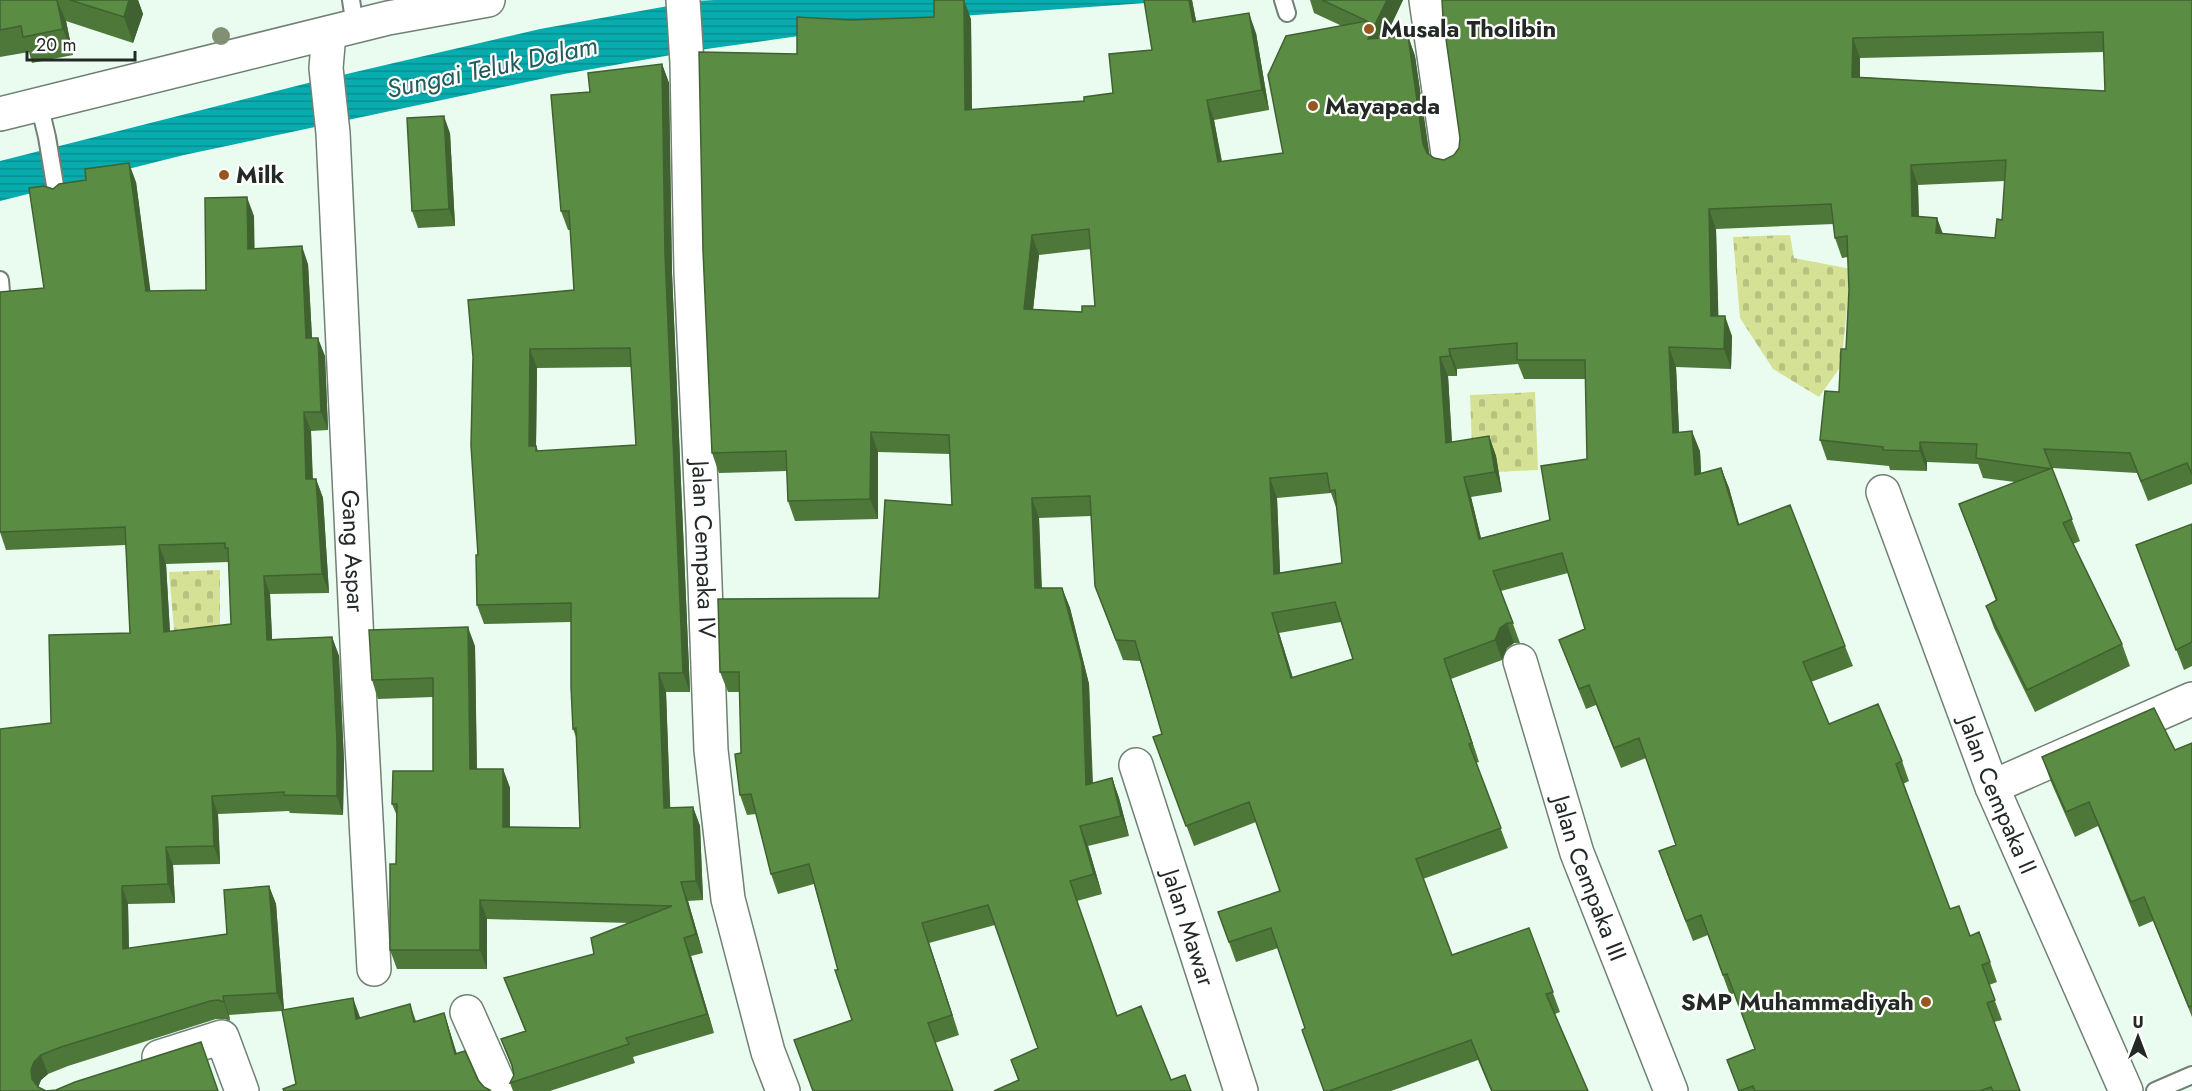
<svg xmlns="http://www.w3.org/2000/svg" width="2192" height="1091" viewBox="0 0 2192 1091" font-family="Jost,sans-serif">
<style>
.cemetery{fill:url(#cemetery-stones)}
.water{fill:url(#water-rules)}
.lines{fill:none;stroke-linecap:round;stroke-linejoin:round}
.lane-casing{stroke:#708075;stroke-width:20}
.street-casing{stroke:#708075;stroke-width:36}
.highway-casing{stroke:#708075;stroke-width:36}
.lane{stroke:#fff;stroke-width:16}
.street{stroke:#fff;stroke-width:33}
.highway{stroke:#fff;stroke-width:33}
.tree{fill:#838f74}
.wall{fill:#4e783a;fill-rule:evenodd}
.shaded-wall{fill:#406230}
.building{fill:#5b8c44;stroke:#406230;stroke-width:1.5;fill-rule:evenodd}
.poi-dot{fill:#975820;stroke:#fff;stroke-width:2}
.labels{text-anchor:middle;stroke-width:4.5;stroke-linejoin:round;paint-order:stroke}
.poi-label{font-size:24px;font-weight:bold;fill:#232a25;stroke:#fff;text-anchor:start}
.street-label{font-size:24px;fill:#232a25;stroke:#fff}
.water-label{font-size:26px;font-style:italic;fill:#235a5a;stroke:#fff}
</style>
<defs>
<pattern id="cemetery-stones" width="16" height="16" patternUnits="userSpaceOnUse" patternTransform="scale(1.5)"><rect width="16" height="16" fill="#d5e296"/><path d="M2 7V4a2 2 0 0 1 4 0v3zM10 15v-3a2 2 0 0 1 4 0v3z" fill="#b7c281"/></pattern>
<pattern id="water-rules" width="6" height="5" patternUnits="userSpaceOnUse" patternTransform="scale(1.5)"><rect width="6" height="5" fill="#07adae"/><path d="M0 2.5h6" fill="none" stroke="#088d8d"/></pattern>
</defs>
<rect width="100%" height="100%" fill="#eafcf0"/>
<g class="cemetery">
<path d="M1790 235 1794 258 1851 269 1841 366 1819 397 1773 369 1740 318 1733 237Z"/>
<path d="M1535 392 1538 470 1473 473 1470 395Z"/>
<path d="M220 570V637L175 641 169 572Z"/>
</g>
<path class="water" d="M714 0H1161L1146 3 834 25 806 35 699 50 564 74 184 155 0 201V161L308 83 540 29 696 1Z"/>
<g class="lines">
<g class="lane-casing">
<g id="lane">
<path d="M351 0 355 26"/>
<path d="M1283 0 1287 13"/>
<path d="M39 104 47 137 57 197"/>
<path d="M0 280 1 292"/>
<path d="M2155 1091 2192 1075"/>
</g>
</g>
<g class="street-casing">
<g id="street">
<path id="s1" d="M683 0 687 63 691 272 703 528 711 750 728 899 768 1052 783 1091"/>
<path d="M1426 0 1449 161"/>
<path id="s2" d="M329 33 326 68 333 133 360 707 374 969"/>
<path id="s3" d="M1883 492 1992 787 2126 1091"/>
<path id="s4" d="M1520 661 1577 853 1671 1091"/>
<path id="s5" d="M1136 765 1241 1091"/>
<path d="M1992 787 2192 699"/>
<path d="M467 1012 502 1091"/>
<path d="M159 1057 222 1037 242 1091"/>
</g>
</g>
<g class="highway-casing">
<path id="highway" d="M0 114 388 18 488 0"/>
</g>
<use href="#lane" class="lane"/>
<use href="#street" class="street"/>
<use href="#highway" class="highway"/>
</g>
<circle class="tree" cx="221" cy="36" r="9"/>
<g class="wall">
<path d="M0 0H138L143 14 133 43 66 21 73 55 32 63 29 52 0 57Z"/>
<path d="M1192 0 1196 21 1256 33 1269 110 1214 120 1222 161 1283 153 1342 26 1314 13 1310 0H1403L1385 38 1408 36 1415 56 1429 154 1434 158 1444 160 1454 155 1459 148 1460 138 1443 18 2192 0V484L2148 501 2137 473 2052 468 2080 541 2073 544 2122 644 2130 666 2035 712 1994 628 1986 606 1996 601 1959 504 2015 482 1983 478 1978 464 1927 462V471L1890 470 1889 466 1827 460 1820 440 1839 392 1846 349 1849 290 1848 257 1842 258 1835 238 1834 224 1716 229 1718 316 1732 336 1731 369 1676 367 1679 432 1700 451 1701 474 1721 468 1729 488 1739 525 1845 646 1853 666 1811 682 1829 724 1902 761 1909 781 1903 784 1950 909 1990 962 1997 982 1989 985 2002 1020 1994 1022 2020 1091H1739L1727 1060 1755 1049 1734 993 1730 995 1708 935 1693 941 1666 871 1676 845 1646 758 1621 768 1596 705 1586 709 1559 640 1585 629 1568 573 1501 591 1520 643H1514L1507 648 1502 660 1451 679 1479 762 1476 763 1508 848 1423 879 1452 955 1529 928 1560 1012 1555 1014 1588 1091H1491L1478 1060 1391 1091H1324L1305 1028 1278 948 1236 962 1218 912 1280 891 1256 822 1194 846 1153 737 1162 734 1140 661 1123 660 1095 586 1091 516 1039 518 1042 588H1062L1070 608 1089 684 1093 783 1112 778 1119 798 1129 836 1088 846 1102 894 1077 901 1117 1016 1171 1080 1191 1091 1018 1080 1011 1060 1038 1048 995 925 929 943 959 1035 935 1043 852 1020 814 884 778 894 771 874 756 814 747 815 740 795 741 753 740 692H728L720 672 879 598 952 505 950 454 878 452V519L795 521 788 501 787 471 719 473 712 453 797 54 851 20 971 19 972 110 1084 101 1113 93 1152 50ZM2104 52 2105 91 1860 77V58ZM2005 181 2002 220 1995 238 1943 234 1937 218 1919 217 1918 185ZM1091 249 1095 306 1082 312 1033 309 1039 255ZM1518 364 1524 379H1586L1587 459 1550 520 1481 538 1471 497 1502 492 1496 456 1489 436 1452 442 1448 376H1457V369ZM1331 493 1337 510 1342 563 1280 573 1277 498ZM1341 622 1353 659 1293 678 1279 633Z"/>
<path d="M662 64 669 83 672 273 690 692H666L670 808 693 807 700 826 703 900 688 901 703 953 691 956 714 1033 633 1057 635 1063 550 1091H513L510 1083 514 1075 513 1070 501 1039 525 1031 504 978 594 954 629 923 487 919V969H397L390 950 396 864 397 816 392 804 433 771V697L378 699 372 680 475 646 477 769H503L510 788V827L580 828 576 737 573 729 571 622 484 624 477 605 478 555 473 357 574 290 570 230H568L561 211 590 92ZM631 367 636 445 538 451 536 446 537 368Z"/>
<path d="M450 133 455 226 418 228 412 211Z"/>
<path d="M136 182 150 291 206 290 254 216V249L308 264 312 338 325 356 328 430 311 431 313 479H316L323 498 329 593 270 594 272 639 332 637 339 656 344 761 343 815 290 813 289 811 218 814 220 864 173 865 175 903 128 904 129 948 227 934 269 886 276 904 284 1010 360 1018 410 1004 416 1021 444 1013 450 1032 457 1054 484 1087 490 1090 491 1091H284L296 1084 282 1011 229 1015 230 1021 225 1019H216L68 1066 48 1074 41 1080 38 1087 46 1091 56 1090 201 1042 218 1091H0L51 723 130 633 126 545 6 550 0 532 44 288 53 189ZM229 562 231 624 170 632 166 564Z"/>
<path d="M2192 524V666L2184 670 2136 545Z"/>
<path d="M2192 743V1017L2153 921 2139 927 2098 826 2075 837 2051 782 2042 757 2175 750Z"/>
</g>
<g class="shaded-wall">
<path d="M57 0 66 21 73 55 63 29Z"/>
<path d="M129 0H138L143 14 133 43 124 17Z"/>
<path d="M964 0 971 19 972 130 965 110Z"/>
<path d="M1189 0H1192L1200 42 1193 22Z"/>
<path d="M1387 0H1403L1375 59 1368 39Z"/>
<path d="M1249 13 1256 33 1269 110 1262 90Z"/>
<path d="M1408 36 1415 56 1431 164 1423 144Z"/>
<path d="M1853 38 1860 58V97L1852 77Z"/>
<path d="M662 64 669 83 672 273 690 692 683 673 665 254Z"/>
<path d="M1207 100 1214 120 1225 182 1218 162Z"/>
<path d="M444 116 450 133 455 226 449 209Z"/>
<path d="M129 163 136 182 153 310 146 291Z"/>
<path d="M1911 165 1918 185 1919 236 1912 216Z"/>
<path d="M247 197 254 216 255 268 248 249Z"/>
<path d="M1709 209 1716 229 1719 336 1711 316Z"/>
<path d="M1937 218 1944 238 1936 233Z"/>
<path d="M1032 235 1039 255 1031 329 1024 309Z"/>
<path d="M302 246 308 264 313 357 306 338Z"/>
<path d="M1725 316 1732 336 1731 369 1724 349Z"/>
<path d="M318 338 325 356 328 430 321 412Z"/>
<path d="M1669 347 1676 367 1680 453 1673 433Z"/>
<path d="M530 349 537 368 536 446 543 465 529 446Z"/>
<path d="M1449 349 1457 369V376L1450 356Z"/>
<path d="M1440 357 1448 376 1453 463 1446 443Z"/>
<path d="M304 412 311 431 313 498 306 479Z"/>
<path d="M1692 431 1700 451 1702 495 1695 475Z"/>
<path d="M871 432 878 452V519L870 499Z"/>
<path d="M1489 436 1496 456 1502 492 1495 472Z"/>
<path d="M1920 442 1927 462V471L1920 451Z"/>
<path d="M1721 468 1729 488 1745 545 1738 525Z"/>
<path d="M1464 477 1471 497 1486 559 1479 539Z"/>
<path d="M1270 478 1277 498 1281 594 1274 574Z"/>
<path d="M316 479 323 498 329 593 322 574Z"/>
<path d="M1032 498 1039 518 1042 608 1035 588Z"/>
<path d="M159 545 166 564 171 651 164 632Z"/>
<path d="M264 576 270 594 273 658 267 640Z"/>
<path d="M1062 588 1070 608 1089 684 1093 805 1086 785Z"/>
<path d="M1272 613 1279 633 1299 698 1291 678Z"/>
<path d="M1507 623 1514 643 1507 648 1502 660 1495 640 1500 628Z"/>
<path d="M468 627 475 646 477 788 470 769Z"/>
<path d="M332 637 339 656 344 761 343 815 337 796Z"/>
<path d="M1444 659 1451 679 1479 762 1472 743Z"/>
<path d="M659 673 666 692 671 827 664 808Z"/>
<path d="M503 769 510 788V845L503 827Z"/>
<path d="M1112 778 1119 798 1129 836 1121 816Z"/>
<path d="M212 796 218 814 220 864 214 846Z"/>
<path d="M693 807 700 826 703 900 696 881Z"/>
<path d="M1080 826 1088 846 1102 894 1094 874Z"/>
<path d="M166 847 173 865 175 903 168 884Z"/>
<path d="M681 882 688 901 703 953 696 934Z"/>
<path d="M122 886 128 904 129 968 123 949Z"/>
<path d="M269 886 276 904 284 1011 277 993Z"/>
<path d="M480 900 487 919V969L480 950Z"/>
<path d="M922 923 929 943 959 1035 952 1015Z"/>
<path d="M684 938 691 956 714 1033 707 1014Z"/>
<path d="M223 996 229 1015 230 1021 224 1002Z"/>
<path d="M353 998 360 1017 363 1038 356 1019Z"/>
<path d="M444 1013 450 1032 462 1073 455 1054Z"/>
<path d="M41 1055 48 1074 41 1080 38 1088 32 1079 31 1070 34 1062Z"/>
</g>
<g class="building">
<path d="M0 0H57L63 29 23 37 21 26 0 30Z"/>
<path d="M70 0H129L124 17Z"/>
<path d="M934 0H964L965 110 1084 101V97L1113 93 1109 54 1152 50 1144 0H1189L1193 22 1249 13 1262 90 1207 100 1218 162 1283 153 1268 75 1286 36 1367 21 1322 0H1387L1368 39 1408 36 1423 144 1427 153 1434 158 1444 160 1454 155 1459 148 1460 138 1443 18 1442 0H2192V474L2187 463 2141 481 2130 453 2044 449 2052 469 1976 458 1977 444 1920 442V451L1883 450V447L1820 440 1825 391 1839 392 1841 349H1846L1849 290 1847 236 1835 238 1831 204 1709 209 1711 316H1725L1724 349 1669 347 1673 433 1692 431 1695 475 1721 468 1738 525 1790 505 1845 646 1803 662 1829 724 1878 704 1902 761 1896 764 1950 909 1959 906 1970 936 1979 932 1990 962 1982 965 1995 1000 1987 1003 2020 1091H1993L1991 1087 1980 1091H1755L1753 1086 1739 1091 1727 1060 1755 1049 1727 974 1723 975 1701 915 1686 921 1659 851 1676 845 1639 738 1614 748 1589 685 1579 689 1559 640 1585 629 1562 553 1493 571 1513 623H1507L1500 628 1495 640 1444 659 1472 743 1469 744 1501 828 1416 859 1452 955 1529 928 1553 992 1546 994 1588 1091H1492L1471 1040 1329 1091H1324L1302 1030 1305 1028 1271 928 1229 942 1218 912 1280 891 1249 802 1186 826 1153 737 1162 734 1135 641 1116 640 1095 586 1090 496 1032 498 1035 588H1062L1082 664 1086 785 1112 778 1121 816 1080 826 1094 874 1070 881 1117 1016 1141 1006 1171 1080 1185 1075 1191 1091H994L1019 1080 1011 1060 1038 1048 988 905 922 923 952 1015 928 1023 953 1091H813L794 1040 852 1020 835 970H838L809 864 771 874 751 794 740 795 735 754 741 753 739 672H720L718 599 879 598 885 500 952 505 949 435 871 432 870 499 788 501 786 451 712 453 703 251 699 52 797 54V17L851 20 934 17ZM2103 32 2105 91 1852 77 1853 38ZM2006 160 2002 220 1997 219 1995 238 1936 233 1937 218 1912 216 1911 165ZM1089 229 1095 306H1082V312L1024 309 1032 235ZM1517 343V360H1585L1587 459 1541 466 1550 520 1479 539 1464 477 1495 472 1489 436 1446 443 1440 357 1450 356 1449 349ZM1327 473 1330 491 1335 490 1342 563 1274 574 1270 478ZM1335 602 1353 659 1291 678 1272 613Z"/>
<path d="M662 64 665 254 683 673H659L664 808 693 807 696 881 681 882 696 934 684 938 707 1014 626 1038 629 1044 510 1083 514 1075 512 1065 501 1039 526 1031 504 978 594 954 591 938 672 906 480 900V950H390V864H396L397 804H392L393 771H433V678L372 680 369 630 468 627 470 769H503V827L580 828 576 728 573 729 571 687V603L477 605 476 555H478L471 445 473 357 468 300 574 290 569 211H561L551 95 590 92 588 73ZM630 348 636 445 536 451V446H529L530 349Z"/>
<path d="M444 116 449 209 412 211 407 118Z"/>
<path d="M129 163 146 291 206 290 205 198 247 197 248 249 302 246 306 338H318L321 412H304L306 479H316L322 574 264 576 267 640 332 637 337 742V796L284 795V792L212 796 214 846 166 847 168 884 122 886 123 949 227 934 224 890 269 886 277 993 223 996 224 1002 218 1000 210 1001 61 1047 41 1055 34 1062 31 1070 32 1079 38 1087 46 1091 56 1090 75 1082 201 1042 218 1091H0V729L51 723 49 635 130 633 125 527 0 532V292L44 288 29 188 44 186 53 189 59 184 86 180 85 169ZM225 543V548H228L231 624 164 632 159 545Z"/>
<path d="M2052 468 2072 519 2063 523 2122 644 2027 690 1986 606 1997 600 1959 504Z"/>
<path d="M2192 524V642L2176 650 2136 545Z"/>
<path d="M2154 708 2175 750 2192 743V1006L2189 1007 2144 897 2131 902 2089 802 2066 812 2042 757Z"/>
<path d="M353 998 356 1019 410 1004 414 1022 444 1013 455 1054 465 1051 478 1080 484 1087 490 1090 487 1091H284L283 1089 296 1084 282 1010Z"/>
</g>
<g class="poi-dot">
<circle cx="1369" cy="29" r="6"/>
<circle cx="1313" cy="106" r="6"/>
<circle cx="224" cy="175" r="6"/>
<circle cx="1926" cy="1002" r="6"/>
</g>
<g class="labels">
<g class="poi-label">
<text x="1381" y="37">Musala Tholibin</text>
<text x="1325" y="114">Mayapada</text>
<text x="236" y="183">Milk</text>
<text x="1914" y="1010" text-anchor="end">SMP Muhammadiyah</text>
</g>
<g class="street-label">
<text dy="8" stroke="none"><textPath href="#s1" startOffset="550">Jalan Cempaka IV</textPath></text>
<text dy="8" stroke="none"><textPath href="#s2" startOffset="519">Gang Aspar</textPath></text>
<text dy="8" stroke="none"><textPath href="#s3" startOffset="324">Jalan Cempaka II</textPath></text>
<text dy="8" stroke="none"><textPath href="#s4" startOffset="228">Jalan Cempaka III</textPath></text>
<text dy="8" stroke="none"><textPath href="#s5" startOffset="171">Jalan Mawar</textPath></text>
</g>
<g class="water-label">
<text transform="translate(492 67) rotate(-12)" y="9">Sungai Teluk Dalam</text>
</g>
</g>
<g transform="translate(2138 1037)" stroke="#ffffff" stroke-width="4.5" paint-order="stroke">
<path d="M0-4.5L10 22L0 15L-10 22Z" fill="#232a25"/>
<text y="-9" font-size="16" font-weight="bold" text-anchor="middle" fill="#232a25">U</text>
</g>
<path d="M27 51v9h108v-9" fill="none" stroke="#232a25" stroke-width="3"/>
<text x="36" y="51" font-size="18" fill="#232a25" stroke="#ffffff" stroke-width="4.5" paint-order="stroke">20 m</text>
</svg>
